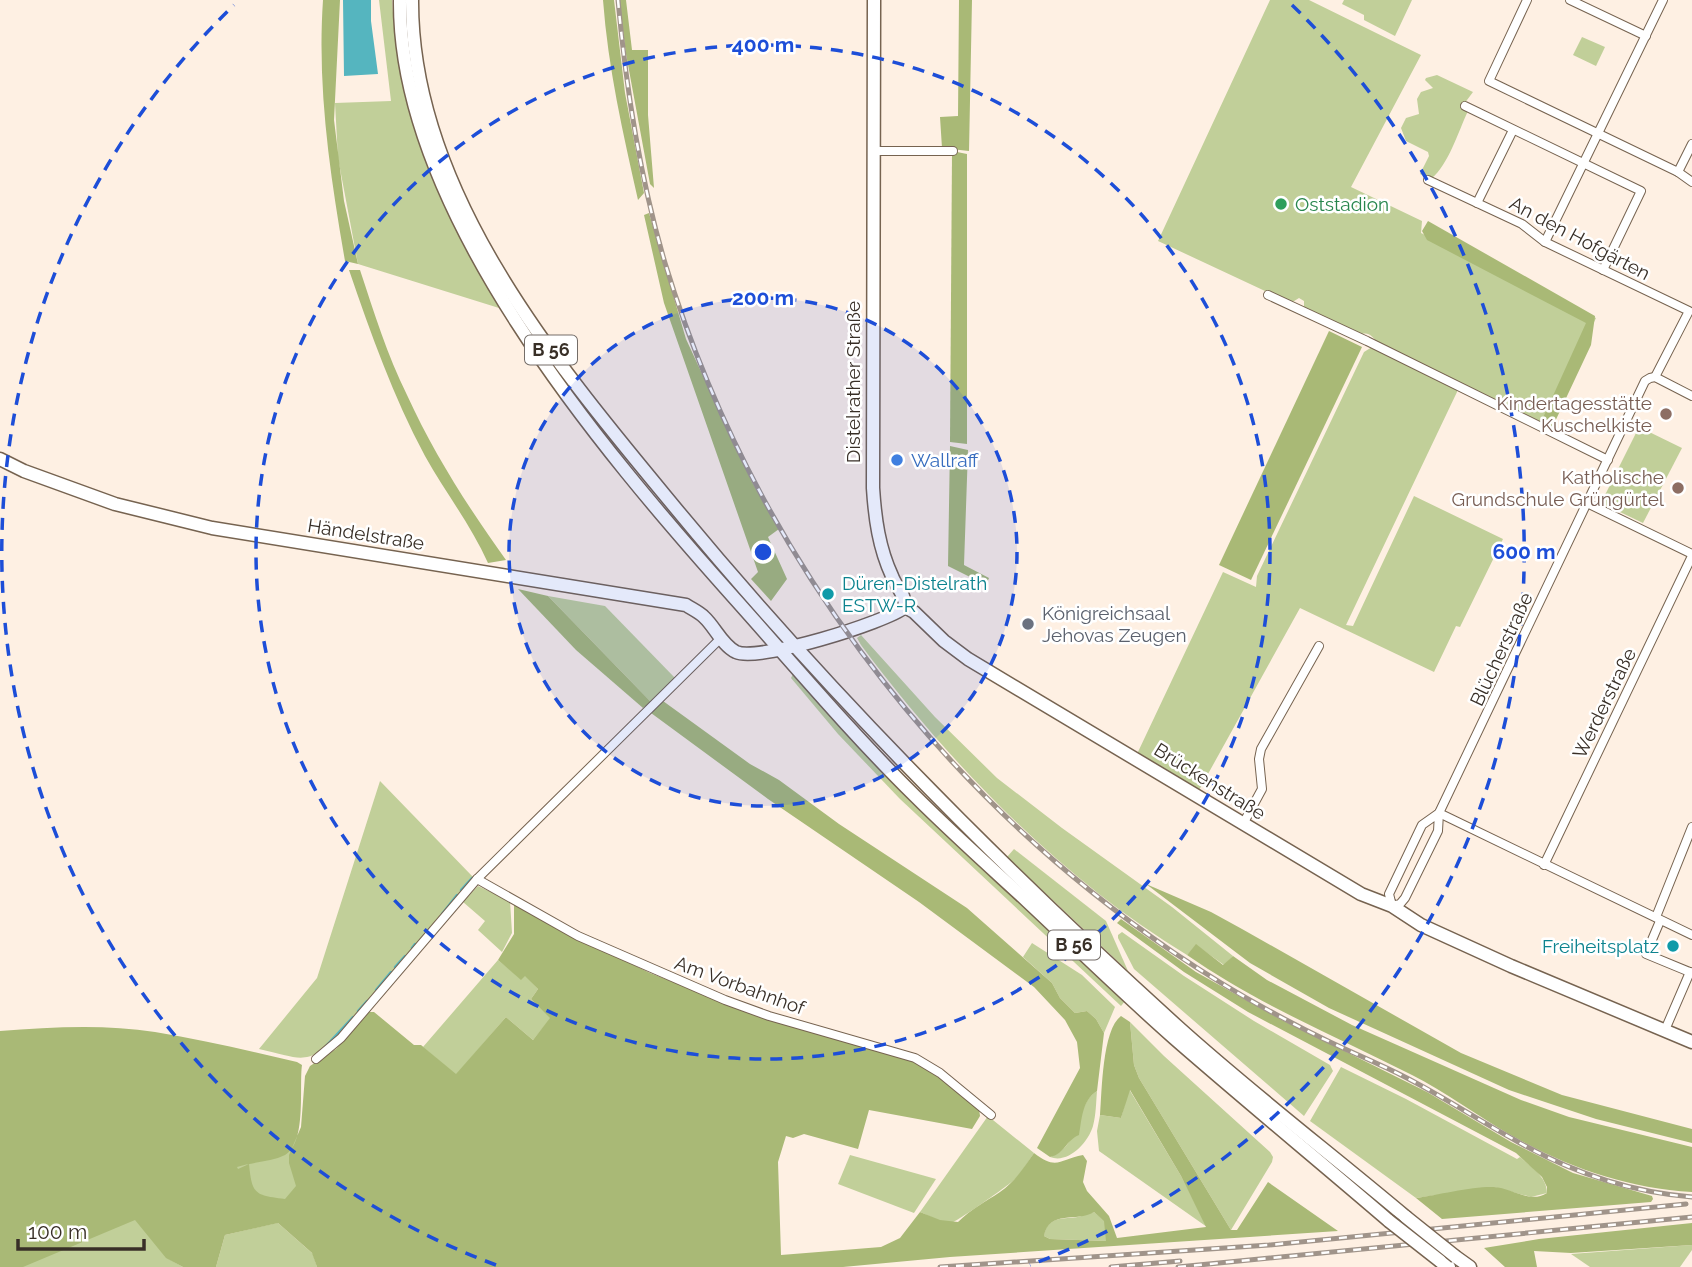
<svg xmlns="http://www.w3.org/2000/svg" width="1692" height="1267" viewBox="0 0 1692 1267" font-family="Raleway,sans-serif">
<style>
.green{fill:#c1cf99}
.forest{fill:#a9b976;fill-rule:evenodd}
.water{fill:#55b5bf}
.lines{fill:none;stroke-linecap:round;stroke-linejoin:round}
.stream{stroke:#55b5bf;stroke-width:2.5}
.street-casing{stroke:#766350;stroke-width:10}
.secondary-casing{stroke:#766350;stroke-width:15}
.primary-casing{stroke:#766350;stroke-width:15}
.street{stroke:#fff;stroke-width:8}
.secondary{stroke:#fff;stroke-width:12}
.primary{stroke:#fff;stroke-width:12}
.rail-casing{stroke:#a0948a;stroke-width:5}
.rail{stroke:#fff;stroke-width:2.5;stroke-dasharray:8;stroke-linecap:butt}
.primary-bridge-casing{stroke:#766350;stroke-width:15;stroke-linecap:butt}
.primary-bridge{stroke:#fff;stroke-width:12}
.ring{fill:none;stroke:#1d4ed8;stroke-width:3.5;stroke-dasharray:12 9}
.leisure-dot{fill:#2e9e5b;stroke:#fff;stroke-width:2.5}
.education-dot{fill:#8d6e63;stroke:#fff;stroke-width:2.5}
.shop-dot{fill:#3f7fe0;stroke:#fff;stroke-width:2.5}
.culture-dot{fill:#0f9aa8;stroke:#fff;stroke-width:2.5}
.worship-dot{fill:#6b7280;stroke:#fff;stroke-width:2.5}
.labels{text-anchor:middle;stroke-width:5;stroke-linejoin:round;paint-order:stroke}
.shield{fill:#fff;stroke:#746d68;stroke-width:2}
.shield-label{font-size:18px;font-weight:bold;fill:#382f27}
.leisure-label{font-size:19px;fill:#27864d;stroke:#fff;text-anchor:start}
.street-label{font-size:19px;fill:#382f27;stroke:#fff}
.education-label{font-size:19px;fill:#785e54;stroke:#fff;text-anchor:end}
.shop-label{font-size:19px;fill:#366cbe;stroke:#fff;text-anchor:start}
.culture-label{font-size:19px;fill:#0d838f;stroke:#fff;text-anchor:start}
.worship-label{font-size:19px;fill:#5b616d;stroke:#fff;text-anchor:start}
.centre{fill:#1d4ed8;stroke:#fff;stroke-width:3.5}
.ring-label{font-size:21px;text-anchor:middle;font-weight:bold;fill:#1d4ed8;stroke:#fff;stroke-width:5;stroke-linejoin:round;paint-order:stroke}
</style>
<rect width="100%" height="100%" fill="#fef0e3"/>
<g class="green">
<path d="M379 0H392C399 118 442 207 499 308L358 264 338 158 335 103 391 101Z"/>
<path d="M1270 0H1309L1421 55 1351 187 1422 221 1421 233 1596 318 1545 424 1377 342C1371 335 1369 331 1358 335L1304 309V301L1299 298 1291 303 1158 241Z"/>
<path d="M1344 0H1412L1395 36 1364 20V15L1342 4Z"/>
<path d="M1582 37 1605 47 1596 66 1573 55Z"/>
<path d="M1437 75 1473 92 1464 104 1468 111C1458 132 1449 164 1431 179L1420 174 1429 156 1428 152 1406 141 1401 128 1406 118 1419 114 1417 99 1421 92 1433 88 1425 80 1426 78Z"/>
<path d="M1372 347 1457 388V392L1346 625 1353 626 1414 496 1503 539 1460 627 1456 626 1434 672 1300 608 1198 792 1137 754 1223 572 1256 587 1257 576 1364 352Z"/>
<path d="M1639 427 1682 448 1643 523 1601 503Z"/>
<path d="M548 596 605 606 675 678 651 702Z"/>
<path d="M861 635 935 717 997 778 1062 828 1172 907 1233 956 1224 965 1196 945 1187 955C1061 879 949 763 861 645L857 638Z"/>
<path d="M793 674 1125 1001 1121 1006 900 799 838 734 791 678Z"/>
<path d="M380 781 473 877 341 1033C306 1067 304 1059 259 1049L317 978Z"/>
<path d="M1014 849 1106 921 1128 971 1007 857Z"/>
<path d="M478 886 510 901 512 933 502 952 478 930 485 921 463 902Z"/>
<path d="M1122 932 1184 976 1254 1021 1330 1065 1333 1071 1304 1116 1134 969 1118 938V935Z"/>
<path d="M1032 943 1082 975 1115 1007 1104 1033 1096 1019 1087 1011 1075 1013 1060 998 1052 983 1023 957Z"/>
<path d="M498 960 521 979 525 975 538 989 531 999 551 1018 533 1040 506 1017 456 1075 423 1047Z"/>
<path d="M1130 1022 1164 1056 1270 1152 1273 1157 1272 1162 1231 1230 1139 1078 1134 1065Z"/>
<path d="M1341 1067 1406 1099 1517 1159 1520 1157C1531 1167 1547 1177 1547 1193L1531 1197 1494 1187 1416 1198 1310 1121Z"/>
<path d="M1129 1089 1181 1176 1207 1227 1099 1151 1097 1131 1100 1115 1121 1118Z"/>
<path d="M1097 1091C1096 1103 1096 1115 1093 1126 1088 1143 1068 1164 1050 1157 1083 1145 1074 1105 1097 1091Z"/>
<path d="M988 1116 1034 1153C1028 1162 1022 1172 1014 1180 1009 1185 955 1223 951 1223 941 1223 930 1216 920 1212Z"/>
<path d="M306 1134 298 1220 278 1223 313 1254 317 1267H216L225 1235 277 1223 215 1230 169 1259 183 1267H0V1163Z"/>
<path d="M850 1155 936 1179 914 1213 838 1184Z"/>
<path d="M1094 1212 1105 1221 1107 1241 1050 1239 1044 1236C1046 1221 1057 1218 1070 1218 1078 1218 1087 1214 1094 1212Z"/>
<path d="M1692 1245V1250L1680 1267H1590L1571 1254Z"/>
</g>
<g class="forest">
<path d="M323 0H340L334 120 344 201 358 264 345 261C330 174 317 88 323 0Z"/>
<path d="M603 0H614L625 93 644 193 638 200C623 133 608 68 603 0Z"/>
<path d="M619 0H626L632 50H648V115L654 188 650 184 626 54Z"/>
<path d="M959 0H972L969 151 942 148 940 117 958 116Z"/>
<path d="M957 152 967 154V444L950 442 952 153Z"/>
<path d="M649 213 686 339 752 482 779 529 768 537 787 579 771 601 751 579 758 572 664 303 644 215Z"/>
<path d="M1428 221 1595 316 1591 345 1552 428 1542 420 1586 323 1427 240 1422 231Z"/>
<path d="M349 270H360C374 312 387 355 407 395 434 454 468 507 506 560L488 563C471 525 445 492 425 456 393 396 371 334 349 270Z"/>
<path d="M1329 331 1362 347 1251 580 1219 565Z"/>
<path d="M950 446 968 450 964 565 989 578 986 585 948 566Z"/>
<path d="M518 589 548 596 651 702 643 708 576 650Z"/>
<path d="M663 701 750 764 779 780 839 824 967 908 1052 983 1060 998 1075 1013 1087 1011 1096 1019 1104 1033 1097 1091C1082 1101 1082 1118 1079 1135 1066 1140 1065 1154 1050 1157L1037 1148 1080 1068 1077 1042 1065 1020 1034 987 919 902 768 799 651 713Z"/>
<path d="M1146 884 1211 912 1242 929 1461 1053 1562 1095 1692 1129V1143L1596 1119 1509 1090 1329 1008 1250 963Z"/>
<path d="M514 902 577 937 650 973 724 1002 895 1053 925 1065 979 1109 980 1116 972 1129 869 1110 858 1149 804 1134 793 1138 786 1136 778 1162 781 1255 881 1247 900 1238 920 1212 940 1220 958 1222C971 1209 985 1202 1000 1192 1015 1182 1024 1167 1034 1153 1057 1171 1060 1159 1083 1155L1087 1161 1083 1182 1087 1191 1109 1216 1117 1238 1206 1227 1181 1176 1130 1090 1121 1118 1100 1115C1102 1092 1102 1030 1121 1016L1130 1022 1134 1065 1139 1078 1231 1230H1237L1268 1182 1338 1231 950 1257 843 1267H317L312 1253 278 1223 225 1235 216 1267H183L166 1258 135 1220 23 1267H0V1031C51 1027 105 1024 155 1032 203 1040 250 1051 297 1062L302 1065C299 1086 307 1143 285 1155 271 1162 252 1162 237 1167L238 1169 249 1164C252 1195 255 1195 285 1199L296 1186 289 1163V1155L301 1127 305 1076 310 1066 336 1049 368 1012H374L414 1045H421L456 1074 506 1017 533 1040 550 1018 531 999 538 989 525 976 521 980 498 960 514 934ZM1094 1212 1104 1221 1106 1241 1050 1239 1044 1236C1049 1209 1077 1223 1094 1212Z"/>
<path d="M1121 919 1196 972 1280 1019 1427 1092 1511 1142 1573 1173 1652 1196 1653 1199 1651 1202 1442 1219 1416 1198C1437 1195 1474 1186 1494 1187 1512 1188 1530 1204 1547 1193V1187L1542 1177 1516 1153 1248 1012 1184 972 1117 923Z"/>
<path d="M1196 944 1223 965 1233 956 1267 980 1352 1025 1521 1100 1569 1117 1692 1147V1192C1625 1188 1564 1166 1507 1133 1475 1114 1445 1092 1412 1075 1335 1036 1259 1005 1187 955Z"/>
<path d="M1692 1223V1245L1571 1253 1534 1251 1537 1267H1505L1484 1248 1539 1239Z"/>
</g>
<path class="water" d="M343 0H371V21L378 74 344 76Z"/>
<g class="lines">
<g class="stream">
<path d="M461 890 472 878"/>
<path d="M442 914 457 895"/>
<path d="M412 948 415 944"/>
<path d="M395 967 405 956"/>
<path d="M376 990 391 972"/>
<path d="M358 1011 367 1001"/>
<path d="M326 1046 353 1017"/>
</g>
<g class="street-casing">
<g id="street">
<path d="M1527 0 1489 81 1678 172 1692 182"/>
<path d="M1570 0 1646 36"/>
<path d="M1465 106 1641 191 1603 270"/>
<path d="M872 151H953"/>
<path d="M1678 172 1692 144"/>
<path d="M1428 180 1522 224 1545 242 1689 311 1655 377"/>
<path d="M1477 203 1513 130"/>
<path d="M1545 242 1663 0"/>
<path d="M1268 295 1367 341 1608 460"/>
<path d="M1587 503 1692 554"/>
<path d="M1439 813 1422 825 1389 894 1392 906 1400 904 1405 898 1438 831 1439 813 1645 381 1650 378 1655 377 1692 396"/>
<path d="M1439 813 1692 935"/>
<path d="M1243 824 1262 789 1259 759 1261 749 1319 646"/>
<path d="M1544 865 1692 556"/>
<path d="M477 879 578 936 725 1000 769 1016 915 1058 940 1073 991 1115"/>
<path d="M1656 917 1692 827"/>
<path d="M1660 921 1646 954 1692 973"/>
<path d="M1665 1030 1690 972"/>
<path d="M316 1059 341 1038 477 879 721 638"/>
</g>
</g>
<g class="secondary-casing">
<g id="secondary">
<path d="M874 0 873 488C875 519 879 548 892 576 896 587 906 595 905 607"/>
<path d="M0 459 24 471 115 504 212 528 686 605C692 609 699 612 704 617 715 627 722 645 736 652 758 662 885 623 905 607"/>
<path d="M905 607 914 612 944 641 968 659 1361 894 1392 906 1421 925 1511 966 1692 1042"/>
</g>
</g>
<g class="primary-casing">
<g id="primary">
<path d="M400 0C398 211 602 450 736 600 795 666 852 734 915 796 951 832 989 866 1027 901 1076 947 1124 994 1174 1038 1245 1100 1318 1160 1389 1221"/>
<path d="M412 0C411 192 557 365 673 505 827 692 997 863 1177 1026 1250 1092 1330 1153 1406 1217"/>
<path d="M1456 1257 1470 1267"/>
<path d="M1440 1261 1449 1267"/>
</g>
</g>
<use href="#street" class="street"/>
<use href="#secondary" class="secondary"/>
<use href="#primary" class="primary"/>
<g class="rail-casing">
<g id="rail">
<path d="M618 0C626 88 640 178 665 263 750 543 932 788 1173 952 1223 986 1276 1016 1330 1042 1353 1053 1377 1063 1401 1075 1439 1094 1475 1118 1513 1139 1568 1171 1628 1192 1692 1197"/>
<path d="M940 1267 1269 1245 1686 1204"/>
<path d="M1111 1267 1180 1261"/>
<path d="M1178 1267 1692 1217"/>
</g>
</g>
<use href="#rail" class="rail"/>
<g class="primary-bridge-casing">
<g id="primary-bridge">
<path d="M1406 1217 1456 1257"/>
<path d="M1389 1221 1440 1261"/>
</g>
</g>
<use href="#primary-bridge" class="primary-bridge"/>
</g>
<circle cx="763" cy="552" r="254" fill="#1d4ed8" fill-opacity=".12"/>
<g class="ring">
<circle cx="763" cy="552" r="254"/>
<circle cx="763" cy="552" r="507"/>
<path d="M496 1265A761 761 0 0 1 234 5M1292 5A761 761 0 0 1 1030 1265"/>
</g>
<circle class="leisure-dot" cx="1281" cy="204" r="7"/>
<g class="education-dot">
<circle cx="1666" cy="414" r="7"/>
<circle cx="1678" cy="488" r="7"/>
</g>
<circle class="shop-dot" cx="897" cy="460" r="7"/>
<g class="culture-dot">
<circle cx="828" cy="594" r="7"/>
<circle cx="1673" cy="946" r="7"/>
</g>
<circle class="worship-dot" cx="1028" cy="624" r="7"/>
<g class="labels">
<g class="shield">
<rect x="525" y="335.5" width="52" height="29" rx="5"/>
<rect x="1048" y="930.5" width="52" height="29" rx="5"/>
</g>
<g class="shield-label">
<text x="551" y="356">B 56</text>
<text x="1074" y="951">B 56</text>
</g>
<g class="leisure-label">
<text x="1295" y="211">Oststadion</text>
</g>
<g class="street-label">
<text transform="translate(1580 238) rotate(28)" y="7">An den Hofgärten</text>
<text transform="translate(853 382) rotate(-90)" y="7">Distelrather Straße</text>
<text transform="translate(366 534) rotate(9)" y="7">Händelstraße</text>
<text transform="translate(1501 649) rotate(-65)" y="7">Blücherstraße</text>
<text transform="translate(1604 703) rotate(-64)" y="7">Werderstraße</text>
<text transform="translate(1210 781) rotate(32)" y="7">Brückenstraße</text>
<text transform="translate(740 985) rotate(20)" y="7">Am Vorbahnhof</text>
</g>
<g class="education-label">
<text x="1652" y="410">Kindertagesstätte<tspan x="1652" dy="22">Kuschelkiste</tspan></text>
<text x="1664" y="484">Katholische<tspan x="1664" dy="22">Grundschule Grüngürtel</tspan></text>
</g>
<g class="shop-label">
<text x="911" y="467">Wallraff</text>
</g>
<g class="culture-label">
<text x="842" y="590">Düren-Distelrath<tspan x="842" dy="22">ESTW-R</tspan></text>
<text x="1659" y="953" text-anchor="end">Freiheitsplatz</text>
</g>
<g class="worship-label">
<text x="1042" y="620">Königreichsaal<tspan x="1042" dy="22">Jehovas Zeugen</tspan></text>
</g>
</g>
<circle cx="763" cy="552" r="10" class="centre"/>
<g class="ring-label">
<text x="763" y="52">400 m</text>
<text x="763" y="305">200 m</text>
<text x="1524" y="559">600 m</text>
</g>
<path d="M18 1239v10h126v-10" fill="none" stroke="#382f27" stroke-width="3.5"/>
<text x="28" y="1239" font-size="21" fill="#382f27" stroke="#ffffff" stroke-width="5" paint-order="stroke">100 m</text>
</svg>
